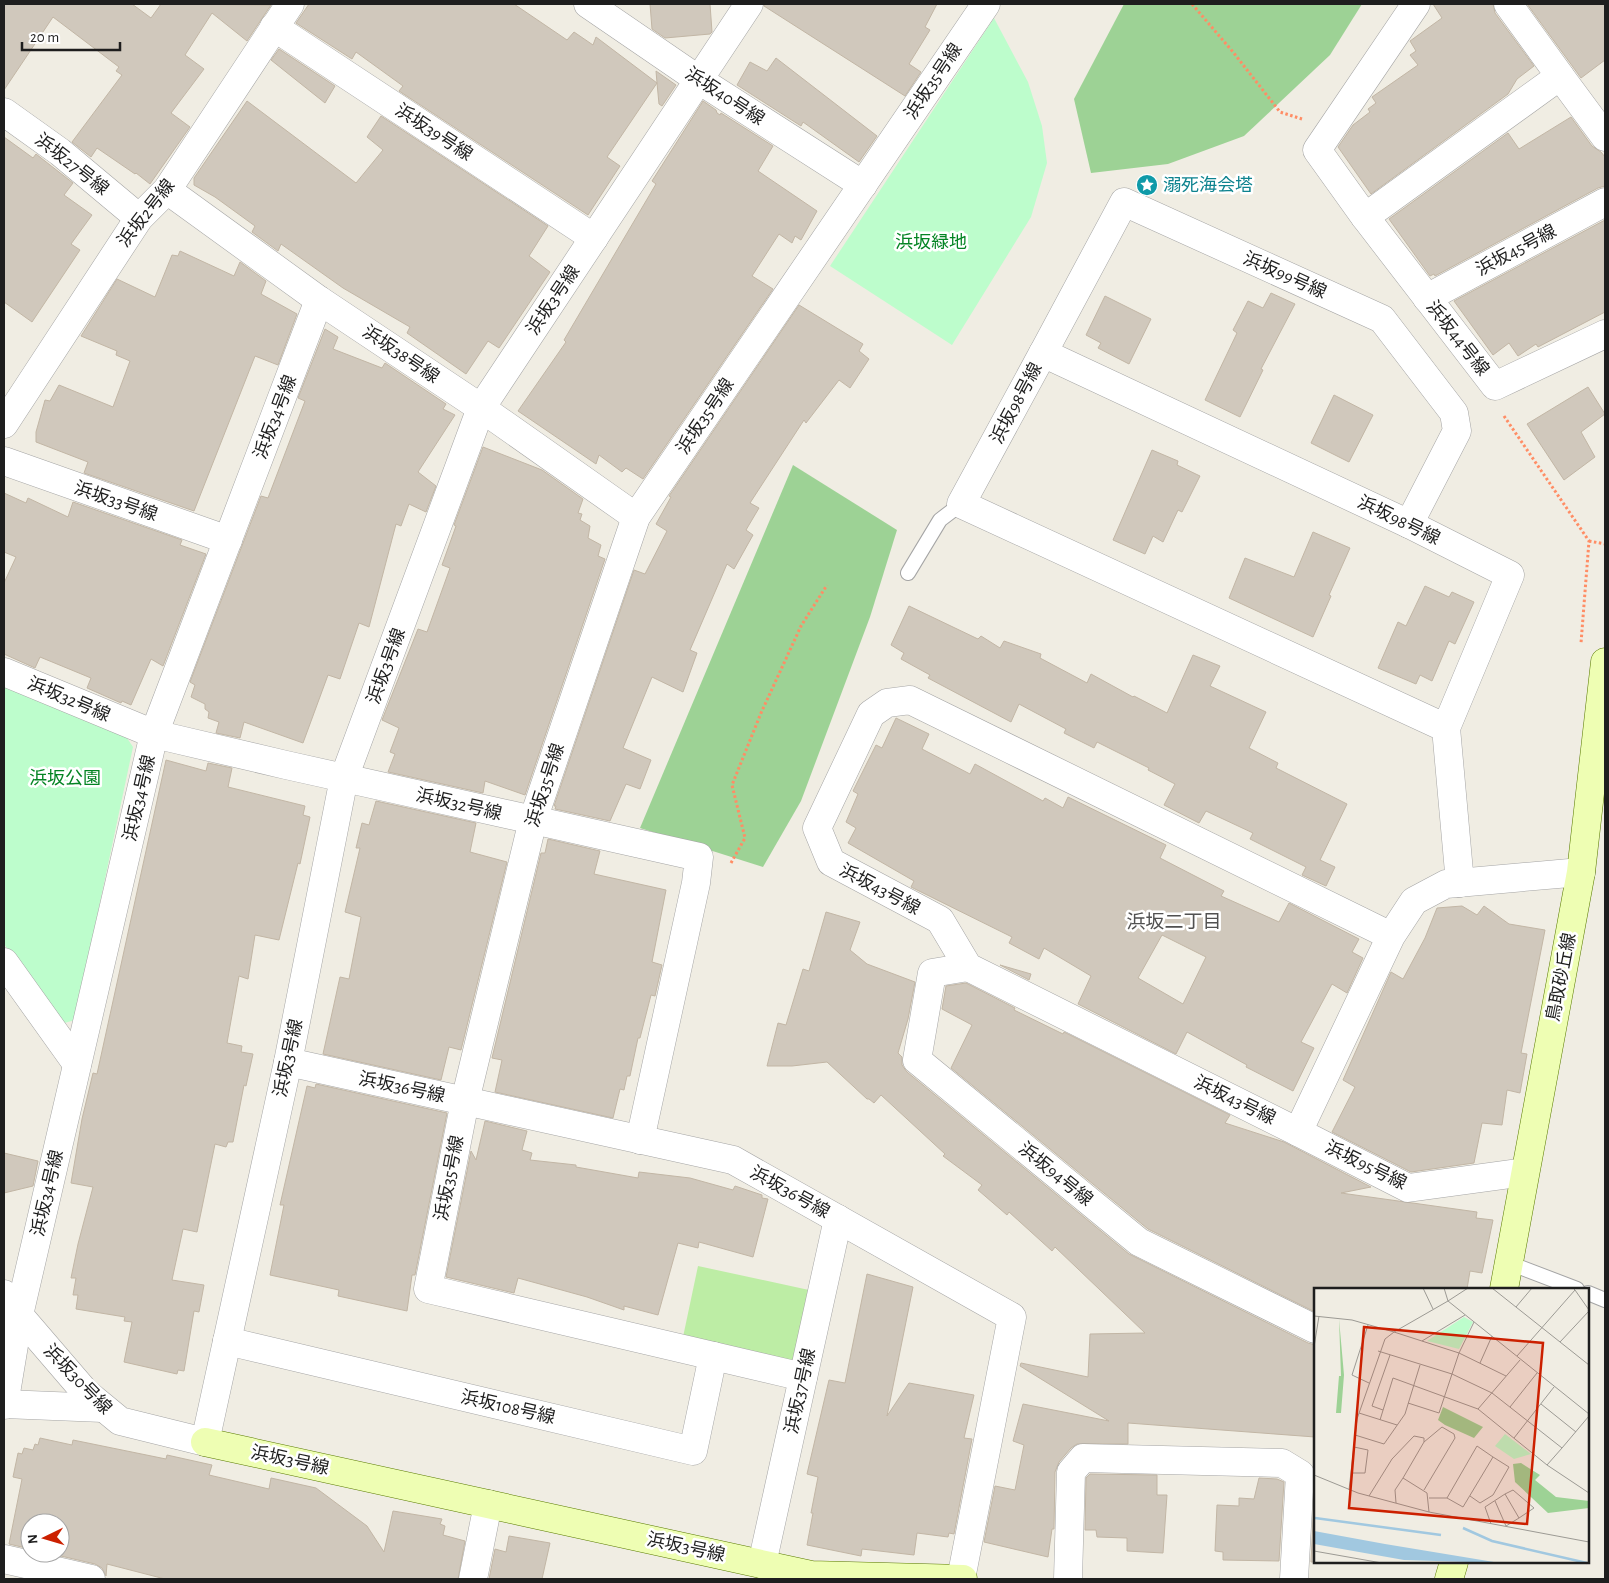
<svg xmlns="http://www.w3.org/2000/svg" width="1609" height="1583" viewBox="0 0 1609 1583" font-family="'Alegreya Sans','Noto Sans JP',sans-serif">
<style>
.grass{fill:#bdeda5}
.forest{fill:#9dd295}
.park{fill:#bdfdcc}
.building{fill:#d0c8bc;stroke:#c2b6a5;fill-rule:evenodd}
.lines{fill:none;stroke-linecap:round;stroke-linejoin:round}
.lane-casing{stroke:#a5a5a5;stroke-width:16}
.street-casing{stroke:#a5a5a5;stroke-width:29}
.secondary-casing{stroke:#597a00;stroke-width:29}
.path{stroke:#ff8d65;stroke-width:3;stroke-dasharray:2.5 2.5;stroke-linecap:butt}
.lane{stroke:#fff;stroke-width:14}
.street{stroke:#fff;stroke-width:28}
.secondary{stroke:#eefeb3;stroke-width:28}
.labels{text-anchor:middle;stroke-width:5;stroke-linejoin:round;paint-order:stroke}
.street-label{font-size:18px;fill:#1e1e1e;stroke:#fff}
.culture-label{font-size:18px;fill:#0d838f;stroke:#fff;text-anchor:start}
.park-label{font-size:18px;fill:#048423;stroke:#fff}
.neighbourhood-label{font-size:19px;fill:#515151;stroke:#fff}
.inset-river{fill:none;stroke:#a1c8e0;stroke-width:2.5}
.inset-road{fill:none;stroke:#9c9a94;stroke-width:1}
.view{fill:#cc2000;fill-opacity:0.15;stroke:#cc2000;stroke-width:2.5}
.inset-edge{fill:none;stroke:#1e1e1e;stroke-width:2.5}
</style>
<rect width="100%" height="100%" fill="#f0ede3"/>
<path class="grass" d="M698 1266 809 1290 794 1361 683 1337Z"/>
<g class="forest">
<path d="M1124 4H1362L1330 55 1244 136 1168 164 1091 173 1074 99Z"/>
<path d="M793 465 897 530 870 617 801 801 763 867 640 828Z"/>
</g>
<g class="park">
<path d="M994 18 1028 82 1042 126 1047 163 1031 217 952 345 830 266Z"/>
<path d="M4 684 125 735 133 747 75 1020 61 1024 4 944Z"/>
</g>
<g class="building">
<path d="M4 4H132L151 18 161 4 271 5 247 41 212 13 185 55 204 69 171 113 190 127 150 184 136 173 135 174 97 148 91 157 72 142 122 75 116 71 119 67 53 17 4 90Z"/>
<path d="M309 4H514L567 40 574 32 593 45 596 37 657 83 656 71 676 85 662 106 659 104 657 83 607 157 620 166 588 215 399 91 403 86 356 52 352 59 296 23Z"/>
<path d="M650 4H710L712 32 710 34 665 38 652 29Z"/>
<path d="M764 4H937L925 27 930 30 909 64 921 72 905 96 764 6Z"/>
<path d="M1433 4H1493L1495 13 1534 66 1517 79 1508 94 1371 194 1338 147 1353 125 1370 112 1368 109 1376 103 1372 97 1418 65 1410 55 1416 51 1410 41 1442 18Z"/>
<path d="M1527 4H1605V60L1581 78Z"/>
<path d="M279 49 335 86 325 103 271 60Z"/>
<path d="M776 58 877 136 859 162 803 122 801 126 737 85 750 62 767 71Z"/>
<path d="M247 101 356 183 383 150 367 137 381 116 548 226 529 256 550 272 499 348 488 341 466 374 407 333 410 327 343 288 281 244 278 251 252 232 255 226 215 197 194 185V178Z"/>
<path d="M703 101 716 110 717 113 720 115 721 113 773 146 758 171 817 211 801 240 795 236 792 243 779 234 752 276 773 289 643 479 626 468 622 472 599 455 596 464 518 411 566 342 564 340 656 184 652 181Z"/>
<path d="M1571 117 1592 146 1601 152 1605 157V186L1598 188 1435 276 1434 274 1430 276 1389 219 1508 133 1519 149Z"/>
<path d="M4 137 33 158 36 154 73 183 64 195 92 215 71 244 80 250 32 322 4 302Z"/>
<path d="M1605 220V312L1538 347 1536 344 1518 356 1509 343 1493 355 1454 301Z"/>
<path d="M180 251 234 276 240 262 266 281 261 294 297 314 278 365 255 356 194 511 84 473 88 462 36 442V432L45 400 50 401 59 385 113 407 130 361 116 355 117 351 81 336 117 279 155 297 172 255 178 256Z"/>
<path d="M1271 293 1295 304 1261 369 1263 370 1240 417 1205 400 1237 333 1233 330 1248 301 1263 308Z"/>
<path d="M1105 296 1151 319 1129 364 1098 348 1101 343 1086 335Z"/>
<path d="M799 305 863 344 859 351 869 359 850 388 839 380 806 423 804 420 750 503 759 508 746 530 753 535 734 569 727 564 690 650 697 653 683 692 652 677 623 748 651 760 640 789 626 784 610 821 555 809 556 806H554L634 570 645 574 667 531 656 524 671 497 669 496Z"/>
<path d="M325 329 338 337 333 349 382 368 385 363 446 404 443 409 455 415 418 472 436 486 426 512 409 504 401 526 396 524 369 627 359 623 340 679 328 675 303 743 244 722 240 738 216 733 219 722 208 718 209 712 205 709V704L191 697 195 685 190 682 261 496 268 498 305 401 298 398Z"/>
<path d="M1588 387 1605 414 1581 432 1595 457 1564 480 1527 424Z"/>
<path d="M1334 395 1373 415 1349 462 1311 443Z"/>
<path d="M483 447 542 470 583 499 578 513 582 514 580 520 590 526 588 538 601 545 598 556 605 559 525 795 485 781 483 793 388 772 395 754 390 752 399 728 382 720 418 629 427 632 450 568 442 565 456 526 454 525Z"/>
<path d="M1152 450 1178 461 1177 465 1200 476 1182 512 1178 510 1163 542 1153 536 1145 554 1113 540Z"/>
<path d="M4 493 26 503 28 498 68 517 73 502 182 540 180 545 206 554 163 666 151 659 131 705 122 701 121 703 87 688 91 678 40 657 35 668 4 654V583L16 557 4 552Z"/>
<path d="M1313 532 1350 548 1329 595 1331 596 1313 637 1229 598 1245 558 1294 577Z"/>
<path d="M1425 586 1449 597 1452 592 1474 602 1455 644 1449 641 1432 681 1420 675 1416 684 1378 668 1398 622 1406 626Z"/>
<path d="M909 606 978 639 981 636 1000 648 1004 641 1041 654 1040 658 1087 683 1091 674 1133 697 1134 696 1167 713 1193 655 1220 666 1210 686 1266 712 1249 748 1278 763 1276 768 1347 804 1320 860 1335 867 1326 886 1302 875 1306 867 1250 839 1253 833 1206 811 1199 823 1164 805 1175 784 1148 770 1149 768 1097 742 1094 748 1064 733 1066 729 1019 704 1011 722 928 678 930 675 901 659 904 653 891 645Z"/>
<path d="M896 718 929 734 922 749 970 774 975 764 1043 801 1045 798 1063 808 1068 797 1166 845 1160 858 1224 891 1221 896 1279 922 1289 903 1359 939 1352 952 1363 958 1347 993 1332 984 1301 1042 1314 1048 1293 1091 1246 1067 1247 1065 1187 1032 1176 1054 1078 1004 1091 976 1044 948 1039 959 1009 943 1012 937 911 887 914 881 848 843 856 828 846 822 858 794 853 791 876 745 882 748ZM1162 935 1206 957 1183 1004 1138 978Z"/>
<path d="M166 760 206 771 208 763 232 768 228 787 305 806 303 815 310 817 300 864 298 863 279 940 255 935 248 979 239 976 227 1043 242 1046 241 1052 253 1054 246 1086 244 1085 233 1142H228L226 1147 215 1144 197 1232 183 1229 172 1280 204 1285 199 1312 194 1311 184 1371 178 1370 177 1374 124 1362 132 1322 124 1321 125 1317 76 1309 78 1295H73L76 1278H71L78 1244 93 1187 71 1183 82 1119 93 1073 97 1074Z"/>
<path d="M376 801 476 823 470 852 507 862 461 1050 449 1047 441 1080 323 1054 340 977 349 979 361 917 345 912 360 848H356L362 823 369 825Z"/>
<path d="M548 839 600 851 594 874 666 890 652 962 662 965 655 996 651 995 640 1038H638L630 1076H627L624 1090 620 1089 613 1118 495 1092 502 1060 492 1058 541 853H545Z"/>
<path d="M1462 906 1477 915 1484 906 1509 924 1545 930 1521 1053 1527 1054 1520 1093 1507 1090 1502 1125 1482 1123 1474 1163 1411 1172 1332 1132 1355 1087 1343 1080 1391 972 1403 979 1425 938 1437 908Z"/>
<path d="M826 912 860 922 850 950 867 964 915 982 908 1019 898 1053 902 1057V1065L907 1072 1129 1254 1308 1343 1315 1345V1437L1128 1423V1444H1077L1071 1448 1059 1462 1055 1472 1054 1529H1052L1048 1557 984 1542 995 1486 1015 1490 1024 1445 1013 1441 1023 1404 1109 1421 1020 1366 1021 1363 1088 1377 1090 1334 1145 1333 1055 1247 1052 1251 1009 1212 1007 1215 978 1190 982 1185 943 1156 945 1154 881 1095 874 1103 869 1099H867L827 1062 792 1066H767L778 1023 786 1025 803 969 809 971Z"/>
<path d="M1000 965 1031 974 1029 980Z"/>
<path d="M966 983 1015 1008 1014 1010 1063 1034 1064 1032 1230 1115 1225 1123 1284 1142 1371 1187 1341 1193 1477 1212 1476 1218 1493 1220 1482 1273 1470 1271 1467 1289H1315V1312L1148 1229 951 1068 972 1025 942 1009 946 986Z"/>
<path d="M316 1084 447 1113 415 1275H412L407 1311 338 1296 339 1290 270 1275 284 1205H280L307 1086 315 1088Z"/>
<path d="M485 1121 527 1131 522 1150 532 1153 530 1160 576 1165V1167L638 1178 639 1172 690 1178 733 1190 735 1186 762 1195V1198L768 1199 753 1257 699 1242 698 1248 678 1243 658 1315 624 1306V1310L587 1297 518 1278 514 1293 446 1277 471 1151 476 1160Z"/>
<path d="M4 1153 38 1161 33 1186 4 1193Z"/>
<path d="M867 1274 913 1287 887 1416 909 1383 974 1395 964 1438 972 1439 954 1534 949 1533 948 1537 917 1533 914 1555 862 1549 861 1556 807 1545 813 1513H811L818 1477 807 1474 829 1380 845 1383Z"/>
<path d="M40 1438 72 1445 73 1440 166 1459 167 1455 212 1465 209 1475 269 1489 271 1478 316 1488 367 1526 384 1552 393 1511 442 1519 440 1524 445 1526 443 1535 465 1541 458 1579H165L107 1564 106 1576 102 1568 95 1564 48 1553H60V1523H30V1549L9 1544 22 1479 13 1477 18 1453 22 1454 24 1448 33 1450 35 1444 38 1445Z"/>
<path d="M1090 1474 1157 1475V1495H1167L1163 1553 1127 1551V1538L1097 1537 1096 1530H1085L1086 1478Z"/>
<path d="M1259 1478 1277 1479 1284 1482 1279 1561 1223 1560V1552L1215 1551 1217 1505 1239 1506V1498L1254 1499Z"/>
<path d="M1315 1481V1562H1311Z"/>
<path d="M509 1536 550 1543 542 1579H489L495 1549 506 1552Z"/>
</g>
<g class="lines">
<g class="lane-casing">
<g id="lane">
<path d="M908 573 940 520 961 504"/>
<path d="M1509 1263 1577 1289"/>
<path d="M1588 1293 1605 1300"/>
</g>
</g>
<g class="street-casing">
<g id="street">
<path d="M588 4 699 80 863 185"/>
<path d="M1416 4 1317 150 1365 217 1495 386 1605 334"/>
<path d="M274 27 594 238"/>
<path d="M1560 76 1605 137"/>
<path d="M4 112 60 152 139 218"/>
<path d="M167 190 319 300 481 408 636 517"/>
<path d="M1365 217 1560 76 1508 4"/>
<path d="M1427 298 1605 202"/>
<path d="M319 300 154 734 19 1315 86 1393 120 1421 205 1442 288 1062 344 778 481 408 749 4"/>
<path d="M1043 353 1124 202 1382 319 1454 413 1457 431 1409 524"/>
<path d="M4 424 139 218 167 190 290 4"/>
<path d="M4 461 228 540"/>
<path d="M4 672 154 734 286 765 699 857 696 883 640 1140"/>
<path d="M1446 728 1510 575 1409 524 1043 353 961 504 1446 728 1460 883"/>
<path d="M1391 936 910 700 887 703 871 714 817 828 831 862 940 920 968 967 1298 1132 1391 936 1414 901 1446 884 1581 872"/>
<path d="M4 962 77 1064"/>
<path d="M968 967 932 973 917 1060 1139 1242 1315 1329"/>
<path d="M288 1062 733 1160 1012 1317 961 1579"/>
<path d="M1298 1132 1408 1188 1525 1172"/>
<path d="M4 1294 19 1315 4 1405"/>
<path d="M227 1341 693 1451 713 1356"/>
<path d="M803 1377 428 1289 465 1101 533 820 636 517 986 4"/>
<path d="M4 1404 103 1408"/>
<path d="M4 1559 91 1579"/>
<path d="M762 1564 838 1219"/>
<path d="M473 1579 488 1504"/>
<path d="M1068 1579 1071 1472 1083 1458 1282 1463 1300 1474 1294 1579"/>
</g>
</g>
<g class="secondary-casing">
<g id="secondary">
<path d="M1504 1289 1581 872 1605 662"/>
<path d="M205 1442 811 1575 963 1579"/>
<path d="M1449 1579 1454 1562"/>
</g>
</g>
<g class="path">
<path d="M1192 4 1233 52 1280 112 1302 119"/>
<path d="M1504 416 1589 541 1581 643"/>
<path d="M1589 541 1605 544"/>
<path d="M731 863 745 838 732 785 761 713 801 626 827 585"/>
</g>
<use href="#lane" class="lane"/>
<use href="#street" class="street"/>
<use href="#secondary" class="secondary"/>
</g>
<defs>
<g id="sight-disc" transform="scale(1.125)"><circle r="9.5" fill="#0f9aa8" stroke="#fff"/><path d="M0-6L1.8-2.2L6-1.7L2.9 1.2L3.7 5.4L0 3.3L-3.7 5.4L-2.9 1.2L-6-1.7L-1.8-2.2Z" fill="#fff"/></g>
</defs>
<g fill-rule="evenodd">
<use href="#sight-disc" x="1147" y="185"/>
</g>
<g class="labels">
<g class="street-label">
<text transform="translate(933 81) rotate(-56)" y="6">浜坂35号線</text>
<text transform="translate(725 96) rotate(33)" y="6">浜坂40号線</text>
<text transform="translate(434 132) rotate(33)" y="6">浜坂39号線</text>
<text transform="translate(72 164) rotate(38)" y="6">浜坂27号線</text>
<text transform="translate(146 213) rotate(-52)" y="6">浜坂2号線</text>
<text transform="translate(1516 250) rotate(-28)" y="6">浜坂45号線</text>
<text transform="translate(1285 275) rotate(24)" y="6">浜坂99号線</text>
<text transform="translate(553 300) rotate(-56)" y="6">浜坂3号線</text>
<text transform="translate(1458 338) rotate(52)" y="6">浜坂44号線</text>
<text transform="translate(401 354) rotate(34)" y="6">浜坂38号線</text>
<text transform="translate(1016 403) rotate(-62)" y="6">浜坂98号線</text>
<text transform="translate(705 416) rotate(-56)" y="6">浜坂35号線</text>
<text transform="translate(275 417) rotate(-69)" y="6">浜坂34号線</text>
<text transform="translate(116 501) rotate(19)" y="6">浜坂33号線</text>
<text transform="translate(1399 520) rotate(26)" y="6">浜坂98号線</text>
<text transform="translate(386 666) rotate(-70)" y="6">浜坂3号線</text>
<text transform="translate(69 699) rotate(23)" y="6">浜坂32号線</text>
<text transform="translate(545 785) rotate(-72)" y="6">浜坂35号線</text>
<text transform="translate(139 798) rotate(-77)" y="6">浜坂34号線</text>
<text transform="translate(459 804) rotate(13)" y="6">浜坂32号線</text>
<text transform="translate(880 889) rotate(28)" y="6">浜坂43号線</text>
<text transform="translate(1561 977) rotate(-79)" y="6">鳥取砂丘線</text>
<text transform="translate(288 1058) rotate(-78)" y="6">浜坂3号線</text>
<text transform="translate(402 1087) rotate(12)" y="6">浜坂36号線</text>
<text transform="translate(1235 1100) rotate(26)" y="6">浜坂43号線</text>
<text transform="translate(1366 1165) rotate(26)" y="6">浜坂95号線</text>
<text transform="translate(1056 1174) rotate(39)" y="6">浜坂94号線</text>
<text transform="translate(449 1178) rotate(-79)" y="6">浜坂35号線</text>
<text transform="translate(790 1192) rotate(29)" y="6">浜坂36号線</text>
<text transform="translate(47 1193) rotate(-77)" y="6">浜坂34号線</text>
<text transform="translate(78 1379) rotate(46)" y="6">浜坂30号線</text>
<text transform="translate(800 1391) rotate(-78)" y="6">浜坂37号線</text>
<text transform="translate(508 1407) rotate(13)" y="6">浜坂108号線</text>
<text transform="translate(290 1460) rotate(12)" y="6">浜坂3号線</text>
<text transform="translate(686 1547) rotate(12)" y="6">浜坂3号線</text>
</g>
<g class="culture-label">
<text x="1163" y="191">溺死海会塔</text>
</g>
<g class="park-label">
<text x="931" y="248">浜坂緑地</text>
<text x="65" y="784">浜坂公園</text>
</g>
<g class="neighbourhood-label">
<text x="1174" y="928">浜坂二丁目</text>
</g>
</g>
<g transform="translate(1314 1288)">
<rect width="275" height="275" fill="#f0ede3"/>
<path d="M25 31 30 87 27 125H22L25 88H27ZM129 119 169 139 160 150 131 137 124 132ZM207 175 226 187 221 192 242 209 275 213V220L234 225 201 194 199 176Z" fill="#9dd295"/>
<path d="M150 29 159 34 145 61 113 53ZM191 146 217 166 200 171 181 158Z" fill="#bdfdcc"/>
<path d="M0 243 71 256 186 275 90 272 0 256Z" fill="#a1c8e0"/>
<path class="inset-river" d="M1 230 127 247M149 240 178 253 273 275"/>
<path class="inset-road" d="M109 0 119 21M130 0 134 13 154 0M178 0 275 77M261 2 275 22M202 19 218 0M0 28 38 32 80 44 134 13 275 126M54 37 38 87 55 95M108 53 151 27M246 54 275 23M0 59 5 28M64 63 138 86 178 105 248 160 233 177 275 205M203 68 261 2 259 0M166 75 178 48M94 115 125 125 145 65 160 34M227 116 262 144M196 119 223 85M164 121 206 72M69 122 58 118 76 67M45 125 83 137M66 132 79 90 164 121 233 177M41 147 70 156 91 126 106 77M200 150 240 99M248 160 275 128M37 185H51L54 162 40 159M0 187 44 205 115 224 275 254M35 202 43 131 71 51 80 44 145 65 192 88M110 202 141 150 140 146 128 139 110 154 89 190 113 205 115 224M55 208 78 171 100 148 110 150V154M156 208 166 215 179 207 195 179 179 169M115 210H133L163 158 179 169 149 219 133 210M181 213 192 238 205 230M82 215 81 202 89 190M177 236 171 219 191 206 199 202 220 220 205 230 191 206M0 263 68 275"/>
<path class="view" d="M50 39 229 55 213 236 35 220Z"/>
<rect width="275" height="275" class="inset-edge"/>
</g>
<rect width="1609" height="1583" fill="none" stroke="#1e1e1e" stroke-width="10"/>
<g transform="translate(45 1538) rotate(265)"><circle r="24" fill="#ffffff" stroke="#a5a5a5"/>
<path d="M0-4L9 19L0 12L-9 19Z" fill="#cc2000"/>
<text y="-8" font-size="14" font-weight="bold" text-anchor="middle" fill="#1e1e1e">N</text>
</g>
<path d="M22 42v8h98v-8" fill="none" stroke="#1e1e1e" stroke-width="2.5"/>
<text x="30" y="42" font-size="15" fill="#1e1e1e" stroke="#ffffff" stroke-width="4" paint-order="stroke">20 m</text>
</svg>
